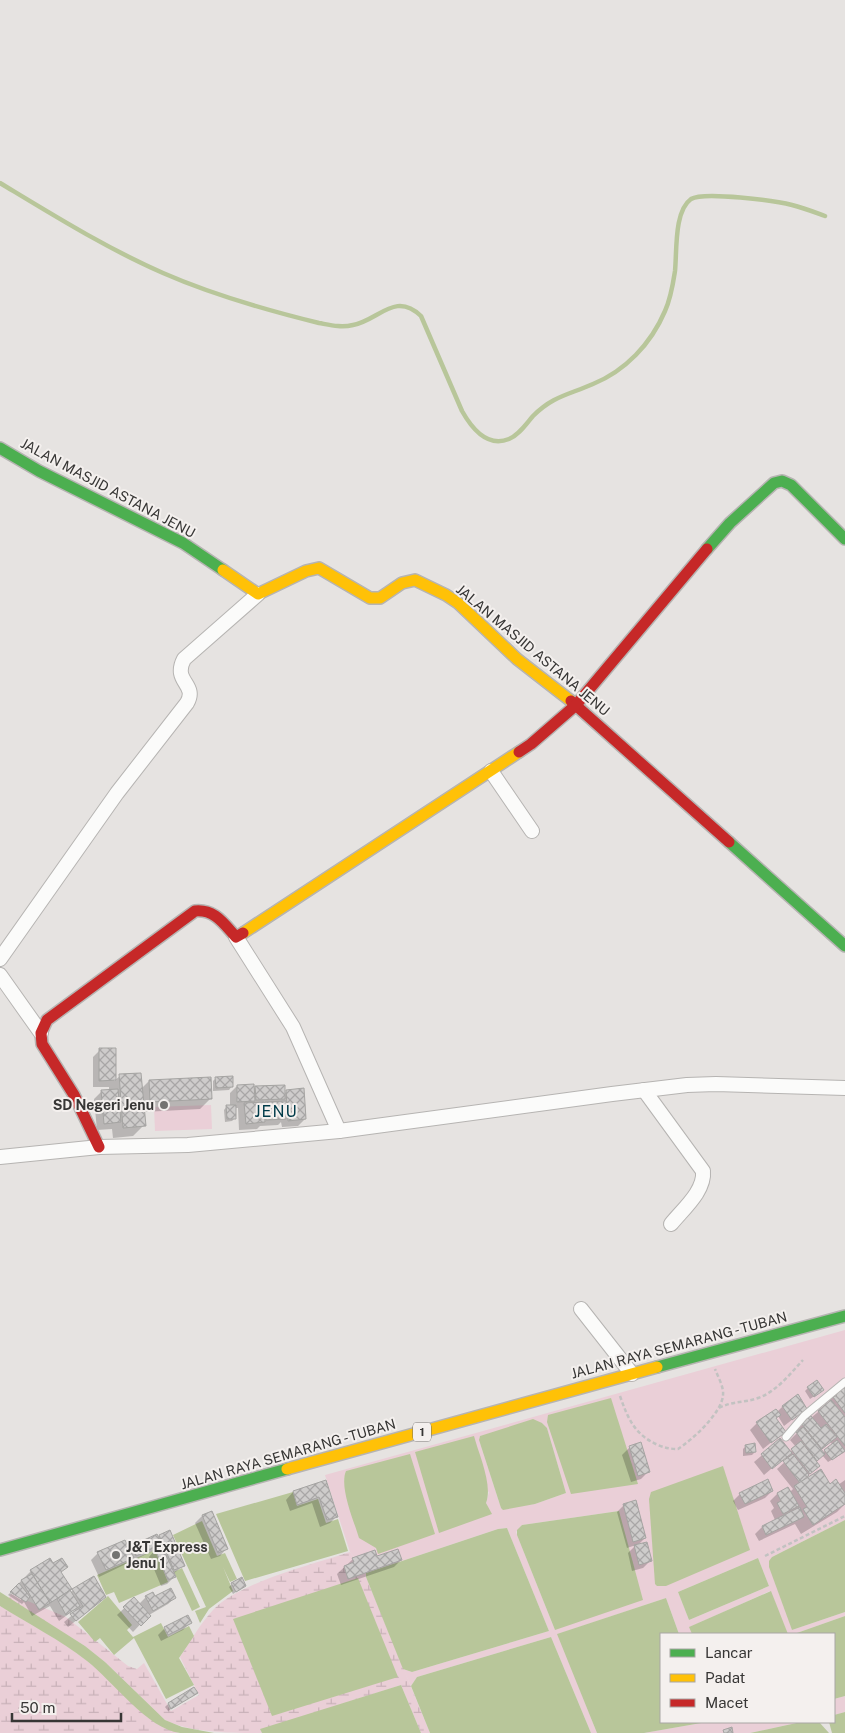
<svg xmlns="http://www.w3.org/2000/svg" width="845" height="1733" viewBox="0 0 845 1733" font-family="'Public Sans',sans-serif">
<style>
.green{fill:#eacfd7;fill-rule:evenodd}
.wetland{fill:url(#wetland-marsh)}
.water{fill:#b8c69a}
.shadow{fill:#0003;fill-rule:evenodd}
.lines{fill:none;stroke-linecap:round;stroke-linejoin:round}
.stream{stroke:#b8c69a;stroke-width:4.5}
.building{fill:url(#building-cross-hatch);stroke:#a5a4a2}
.lane-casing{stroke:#b6b4b2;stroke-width:9}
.street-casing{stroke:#b6b4b2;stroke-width:16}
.fast-casing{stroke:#b6b4b2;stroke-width:14}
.slow-casing{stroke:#b6b4b2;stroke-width:14}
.jam-casing{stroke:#b6b4b2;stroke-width:14}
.path{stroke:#c2c2c1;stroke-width:2.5;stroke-dasharray:4 2.5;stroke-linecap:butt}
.lane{stroke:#fbfbfa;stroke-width:7}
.street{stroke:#fbfbfa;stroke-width:14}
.fast{stroke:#4caf50;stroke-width:11}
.slow{stroke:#ffc107;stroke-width:11}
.jam{stroke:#c62828;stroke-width:11}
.poi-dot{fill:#747371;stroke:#f4f0ee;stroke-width:2}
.labels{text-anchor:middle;stroke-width:4;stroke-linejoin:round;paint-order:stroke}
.shield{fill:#f4f0ee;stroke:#706e6c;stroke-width:1}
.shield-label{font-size:12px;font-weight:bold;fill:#373635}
.street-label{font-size:14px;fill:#373635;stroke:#f4f0ee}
.poi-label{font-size:14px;font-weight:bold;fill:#373635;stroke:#f4f0ee;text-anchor:end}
.quarter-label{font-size:16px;letter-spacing:1px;fill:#003b49;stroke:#f4f0ee}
</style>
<defs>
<pattern id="wetland-marsh" width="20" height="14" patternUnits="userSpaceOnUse" patternTransform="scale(1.25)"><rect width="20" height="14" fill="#eacfd7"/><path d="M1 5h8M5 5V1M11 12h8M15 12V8" fill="none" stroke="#c9b2b9"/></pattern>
<pattern id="building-cross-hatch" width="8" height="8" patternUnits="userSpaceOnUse" patternTransform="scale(1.25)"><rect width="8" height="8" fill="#cecccb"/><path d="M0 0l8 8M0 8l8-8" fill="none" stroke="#a8a6a6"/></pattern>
</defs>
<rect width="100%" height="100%" fill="#e6e3e1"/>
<g class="green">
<path d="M211 1105 212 1129 155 1131 154 1107Z"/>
<path d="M845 1330V1520L772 1557 792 1630 845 1612V1616L794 1634H788L770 1591 690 1627 692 1634H679L666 1598 558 1634 597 1733H591L551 1637 417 1677 411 1686 403 1669 412 1672 549 1631 507 1528 498 1529 366 1573 350 1552 325 1475ZM542 1423 547 1428 566 1493 535 1504 501 1508 479 1440 480 1436ZM415 1452 489 1492 486 1503 491 1515ZM346 1471 379 1554 344 1480ZM619 1511 555 1630 516 1532 522 1525ZM758 1558 769 1586 689 1620 678 1592Z"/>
<path d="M845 1696V1712L834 1715V1699Z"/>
<path d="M707 1722H801L750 1733H644Z"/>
</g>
<g class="wetland">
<path d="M350 1552 366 1573V1577L430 1733H421L401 1685 261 1730 262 1733C232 1733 192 1733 165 1720L105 1662 85 1646 8 1599 11 1594 66 1617 128 1666 137 1669 144 1663 171 1711 199 1695 180 1657C190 1642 200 1624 213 1610 240 1582 311 1565 350 1552Z"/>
<path d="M0 1606C32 1625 66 1643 95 1667 123 1690 143 1721 179 1733H0Z"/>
</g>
<g class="water">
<path d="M611 1398 638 1484 571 1494 547 1422 548 1415Z"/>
<path d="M533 1419 542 1423 547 1428 566 1493 535 1504 503 1510 501 1508 479 1440 480 1436Z"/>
<path d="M474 1436C479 1455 493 1485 486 1503L492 1514 439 1533 415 1452Z"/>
<path d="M410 1454 435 1534 378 1554 376 1548 359 1538C354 1521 339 1487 346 1471Z"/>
<path d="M723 1466 750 1550 666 1586H657L655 1584 649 1499 651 1492Z"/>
<path d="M293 1492 297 1506 318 1499 326 1523 338 1519 348 1551 245 1581 216 1514Z"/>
<path d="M619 1511 643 1600 555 1630 517 1535V1530L522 1525Z"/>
<path d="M845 1520V1612L792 1630 769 1567V1561L772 1557Z"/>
<path d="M202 1521 217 1556 225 1553 237 1579 230 1582 223 1567 233 1591 209 1609 200 1623 195 1611 206 1607 173 1535Z"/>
<path d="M507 1528 549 1631 412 1672 403 1669 366 1577V1573L498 1529Z"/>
<path d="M155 1550 168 1582 119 1603 114 1592 106 1595 97 1575Z"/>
<path d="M758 1558 769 1586 689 1620 678 1592Z"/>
<path d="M182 1568 200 1607 192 1611 174 1572Z"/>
<path d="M358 1578 398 1677 272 1716 233 1619Z"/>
<path d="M771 1591 788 1634H692L689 1627Z"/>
<path d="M0 1592 85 1646 105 1662 165 1720 182 1727 214 1733C203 1733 191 1733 180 1733 147 1729 113 1681 87 1661 60 1640 29 1624 0 1606Z"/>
<path d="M108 1596 132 1625 127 1630 133 1637 161 1623 168 1637 189 1626 194 1636 179 1658 194 1685 166 1699 134 1638 114 1655 100 1638 95 1642 78 1622Z"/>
<path d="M666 1598 679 1634H661V1722H707L644 1733H597L557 1634Z"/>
<path d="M845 1616V1696L834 1699V1634H794Z"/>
<path d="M551 1637 591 1733H430L411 1686 417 1677Z"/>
<path d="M401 1685 421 1733H262L260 1729Z"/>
<path d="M845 1712V1733H832L829 1722H834V1715Z"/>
<path d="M801 1722H819L829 1733H750Z"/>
</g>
<g class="shadow">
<path d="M100 1050H115L114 1081 120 1076 141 1089 149 1081 210 1099 200 1109 143 1112 144 1125 133 1136 113 1138 112 1129 97 1130 94 1099 101 1092 109 1091V1087H93V1057Z"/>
<path d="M216 1078 232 1086 229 1090 213 1091V1081Z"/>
<path d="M237 1086 253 1088 284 1086V1094L287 1091 305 1119 298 1126 282 1127 281 1122 278 1125 260 1126 257 1129 239 1130 238 1108H235V1118L232 1121 225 1122 224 1110 227 1106H230V1093Z"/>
<path d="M808 1388 819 1393 810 1399 805 1391Z"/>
<path d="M845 1391V1452L828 1462 822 1455 815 1462 811 1473 801 1481 829 1485H838L845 1480V1492L843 1493 845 1496V1504L837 1512 801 1534 795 1524 759 1541 755 1534 762 1527 775 1520 771 1511 774 1508 770 1501 777 1494 788 1488 790 1492 793 1489 777 1469 787 1460 785 1457 764 1475 754 1462 780 1440 790 1452 796 1447 790 1440 797 1433 795 1431 829 1403 830 1402 829 1400 836 1393ZM830 1442 833 1445 822 1453 820 1451Z"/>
<path d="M783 1406 806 1409 784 1426 778 1416 775 1419 784 1432 763 1449 750 1430 757 1423 777 1412Z"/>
<path d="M640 1444 648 1472 641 1479 631 1482 622 1455 629 1448Z"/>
<path d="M746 1446 755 1452 752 1455 743 1456V1449Z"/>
<path d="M325 1482 337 1516 330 1523 320 1527 312 1503 290 1511 286 1500 293 1492Z"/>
<path d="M772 1491 765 1498 738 1510 733 1501 740 1494Z"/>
<path d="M624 1505 645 1538 637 1546 650 1561 643 1568 632 1571 628 1553 636 1545 627 1548 617 1512Z"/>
<path d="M211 1512 227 1548 220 1556 211 1559 195 1523 202 1516Z"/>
<path d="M160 1536 183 1566 173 1574 174 1577 167 1584 161 1586 149 1557 155 1550 99 1577 91 1560 98 1553 129 1550 132 1547Z"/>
<path d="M377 1557 401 1560 394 1567 341 1585 337 1574 353 1559Z"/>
<path d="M53 1565 66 1567 60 1573 70 1593 73 1590 97 1604 68 1627 64 1622 76 1612 74 1610 59 1621 50 1606 32 1616 24 1602 22 1604 8 1595 10 1593 21 1600V1597L12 1591 20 1582 31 1571Z"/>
<path d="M232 1584 245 1586 233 1594 229 1587Z"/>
<path d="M146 1597H175L168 1604 149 1615 133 1632 117 1615 134 1599 139 1604Z"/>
<path d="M190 1623 183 1630 161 1641 158 1635 165 1628Z"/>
<path d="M196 1693 168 1711 165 1707 168 1704Z"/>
</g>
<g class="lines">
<path class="stream" d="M0 183C53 215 106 248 163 273 213 295 266 310 319 323 330 325 341 328 353 325 379 320 395 291 421 316L462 411C471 427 487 448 509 439 519 435 526 424 533 416 553 396 568 395 593 384 625 371 651 344 665 311 671 298 673 284 675 271 677 251 674 211 691 199 704 191 776 201 792 205 804 208 814 212 825 216"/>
</g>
<g class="building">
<path d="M99 1048H116V1080L99 1081Z"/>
<path d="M141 1073 146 1126 123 1128 119 1074Z"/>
<path d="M233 1076V1087L216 1088 215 1077Z"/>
<path d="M211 1077 212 1099 150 1102 149 1080Z"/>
<path d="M254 1084 255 1101 237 1102V1085Z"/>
<path d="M285 1085V1099L256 1100 255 1086Z"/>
<path d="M304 1088 306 1119 288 1121 286 1090Z"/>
<path d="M118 1089 121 1122 104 1124 101 1090Z"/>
<path d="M286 1101V1119L266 1120 265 1102Z"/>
<path d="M264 1102 265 1122 246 1124 244 1103Z"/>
<path d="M226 1105H236V1119H227Z"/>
<path d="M817 1380 824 1390 814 1397 807 1387Z"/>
<path d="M843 1386 845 1389V1413L833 1397 837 1395 835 1392Z"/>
<path d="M798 1394 807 1409 792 1420 782 1406Z"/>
<path d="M831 1400 845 1417V1446L818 1411Z"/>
<path d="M776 1409 781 1415 776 1418 786 1432 771 1443 756 1422Z"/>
<path d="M811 1416 821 1428 826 1424 837 1437 822 1449 801 1423Z"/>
<path d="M803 1427 825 1454 817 1461 796 1432Z"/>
<path d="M780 1438 792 1453 772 1469 761 1454Z"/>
<path d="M837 1440 845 1451 832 1460 824 1450Z"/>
<path d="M801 1441 820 1466 810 1474 791 1449Z"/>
<path d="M641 1442 650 1472 638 1476 629 1446Z"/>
<path d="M755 1443 756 1452 746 1453 745 1445Z"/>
<path d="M793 1454 809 1475 800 1483 783 1461Z"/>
<path d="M821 1469 830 1484 836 1479 845 1493V1504L813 1525 803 1509 807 1507 794 1486Z"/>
<path d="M768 1479 773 1491 745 1504 739 1493Z"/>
<path d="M326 1480 338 1517 327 1520 319 1497 297 1505 293 1491Z"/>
<path d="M788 1487 799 1506 783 1514 777 1503 781 1501 777 1493Z"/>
<path d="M636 1500 646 1538 633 1542 623 1504Z"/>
<path d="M800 1507 804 1517 766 1535 762 1526Z"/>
<path d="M212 1511 228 1549 218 1553 202 1515Z"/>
<path d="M170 1530 185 1566 174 1570 159 1535Z"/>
<path d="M157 1534 162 1544 136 1556 131 1546Z"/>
<path d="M125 1540 134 1558 106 1570 97 1552Z"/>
<path d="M647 1542 652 1561 639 1565 634 1545Z"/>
<path d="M162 1546 176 1577 168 1580 155 1549Z"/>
<path d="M398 1549 402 1560 348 1579 344 1566 354 1562 352 1558 375 1550 377 1556Z"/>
<path d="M50 1558 53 1563 62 1558 68 1567 61 1572 72 1589 50 1603 30 1570Z"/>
<path d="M32 1574 50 1603 39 1610 21 1580Z"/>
<path d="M94 1576 106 1597 76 1621 70 1614 83 1606 72 1589Z"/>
<path d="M242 1577 246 1586 236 1592 231 1583Z"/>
<path d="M19 1583 30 1597 26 1602 10 1592Z"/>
<path d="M171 1588 176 1598 153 1611 145 1596 153 1592 155 1596Z"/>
<path d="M70 1590 80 1606 66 1615 57 1599Z"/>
<path d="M134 1597 151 1616 141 1626 123 1607Z"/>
<path d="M188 1615 192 1623 168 1635 164 1627Z"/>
<path d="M194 1687 198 1693 171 1709 168 1703Z"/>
<path d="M732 1727 733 1733H724L723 1730Z"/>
</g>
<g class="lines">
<g class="lane-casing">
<path id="lane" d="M786 1437 804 1416 845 1382"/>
</g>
<g class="street-casing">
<g id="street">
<path d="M491 771 532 831"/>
<path d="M236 937 293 1027 339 1131"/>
<path d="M0 959 117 793 187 703C198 684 172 682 184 659L258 594"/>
<path d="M0 975 41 1033"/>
<path d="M644 1090 703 1171C705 1191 683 1209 671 1224"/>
<path d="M0 1157 99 1147 188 1145 339 1131 612 1094 687 1085 716 1084 845 1088"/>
<path d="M581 1309 632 1374"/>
</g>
</g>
<g class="fast-casing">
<g id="fast">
<path d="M0 448 39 471 183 543 223 570"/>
<path d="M707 549 730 523 774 483 782 481 791 485 845 539"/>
<path d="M729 842 845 946"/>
<path d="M657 1367 845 1316"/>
<path d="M0 1550 287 1469"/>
</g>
</g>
<g class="slow-casing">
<g id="slow">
<path d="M223 570 258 594 306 571 319 568 370 598H380L402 583 415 580 446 595 458 603 517 659 571 701"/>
<path d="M243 933 519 752"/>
<path d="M287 1469 657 1367"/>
</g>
</g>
<g class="jam-casing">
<g id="jam">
<path d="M571 701 729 842"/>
<path d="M519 752 531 744 576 705 707 549"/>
<path d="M99 1147 74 1095 42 1044 41 1033 47 1020 195 911C215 909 224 924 236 937L243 933"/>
</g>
</g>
<g class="path">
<path d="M620 1396C628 1419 635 1435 658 1445 665 1448 671 1449 678 1449 692 1440 722 1413 723 1395 724 1387 718 1377 715 1369"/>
<path d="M719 1408C732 1401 744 1403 758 1398 776 1392 790 1374 803 1360"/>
<path d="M765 1556 845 1516"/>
</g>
<use href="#lane" class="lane"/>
<use href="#street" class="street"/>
<use href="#fast" class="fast"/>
<use href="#slow" class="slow"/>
<use href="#jam" class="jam"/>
</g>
<g class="poi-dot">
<circle cx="164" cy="1105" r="5"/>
<circle cx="116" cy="1555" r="5"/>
</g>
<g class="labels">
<rect class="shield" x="413" y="1422.5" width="18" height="19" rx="4"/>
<g class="shield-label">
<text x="422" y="1436">1</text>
</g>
<g class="street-label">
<text transform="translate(108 488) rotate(28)" y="5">JALAN MASJID ASTANA JENU</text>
<text transform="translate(533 650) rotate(40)" y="5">JALAN MASJID ASTANA JENU</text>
<text transform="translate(679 1345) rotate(-15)" y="5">JALAN RAYA SEMARANG - TUBAN</text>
<text transform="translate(288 1454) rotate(-16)" y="5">JALAN RAYA SEMARANG - TUBAN</text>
</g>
<g class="poi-label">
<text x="154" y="1110">SD Negeri Jenu</text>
<text x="126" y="1552" text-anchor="start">J&amp;T Express<tspan x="126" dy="16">Jenu 1</tspan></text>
</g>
<g class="quarter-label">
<text x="276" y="1117">JENU</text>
</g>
</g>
<rect x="660" y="1633" width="175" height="90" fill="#f4f0ee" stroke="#a8a6a4"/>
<rect x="670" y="1649" width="25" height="8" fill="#4caf50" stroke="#a8a6a4"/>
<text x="705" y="1658" font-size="15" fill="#373635">Lancar</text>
<rect x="670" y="1674" width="25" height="8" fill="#ffc107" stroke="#a8a6a4"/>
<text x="705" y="1683" font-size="15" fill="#373635">Padat</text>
<rect x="670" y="1699" width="25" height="8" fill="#c62828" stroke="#a8a6a4"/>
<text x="705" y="1708" font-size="15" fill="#373635">Macet</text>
<path d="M12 1713v8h109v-8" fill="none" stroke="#373635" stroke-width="2.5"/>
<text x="20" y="1713" font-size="15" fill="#373635" stroke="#f4f0ee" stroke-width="4" paint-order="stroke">50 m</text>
</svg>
